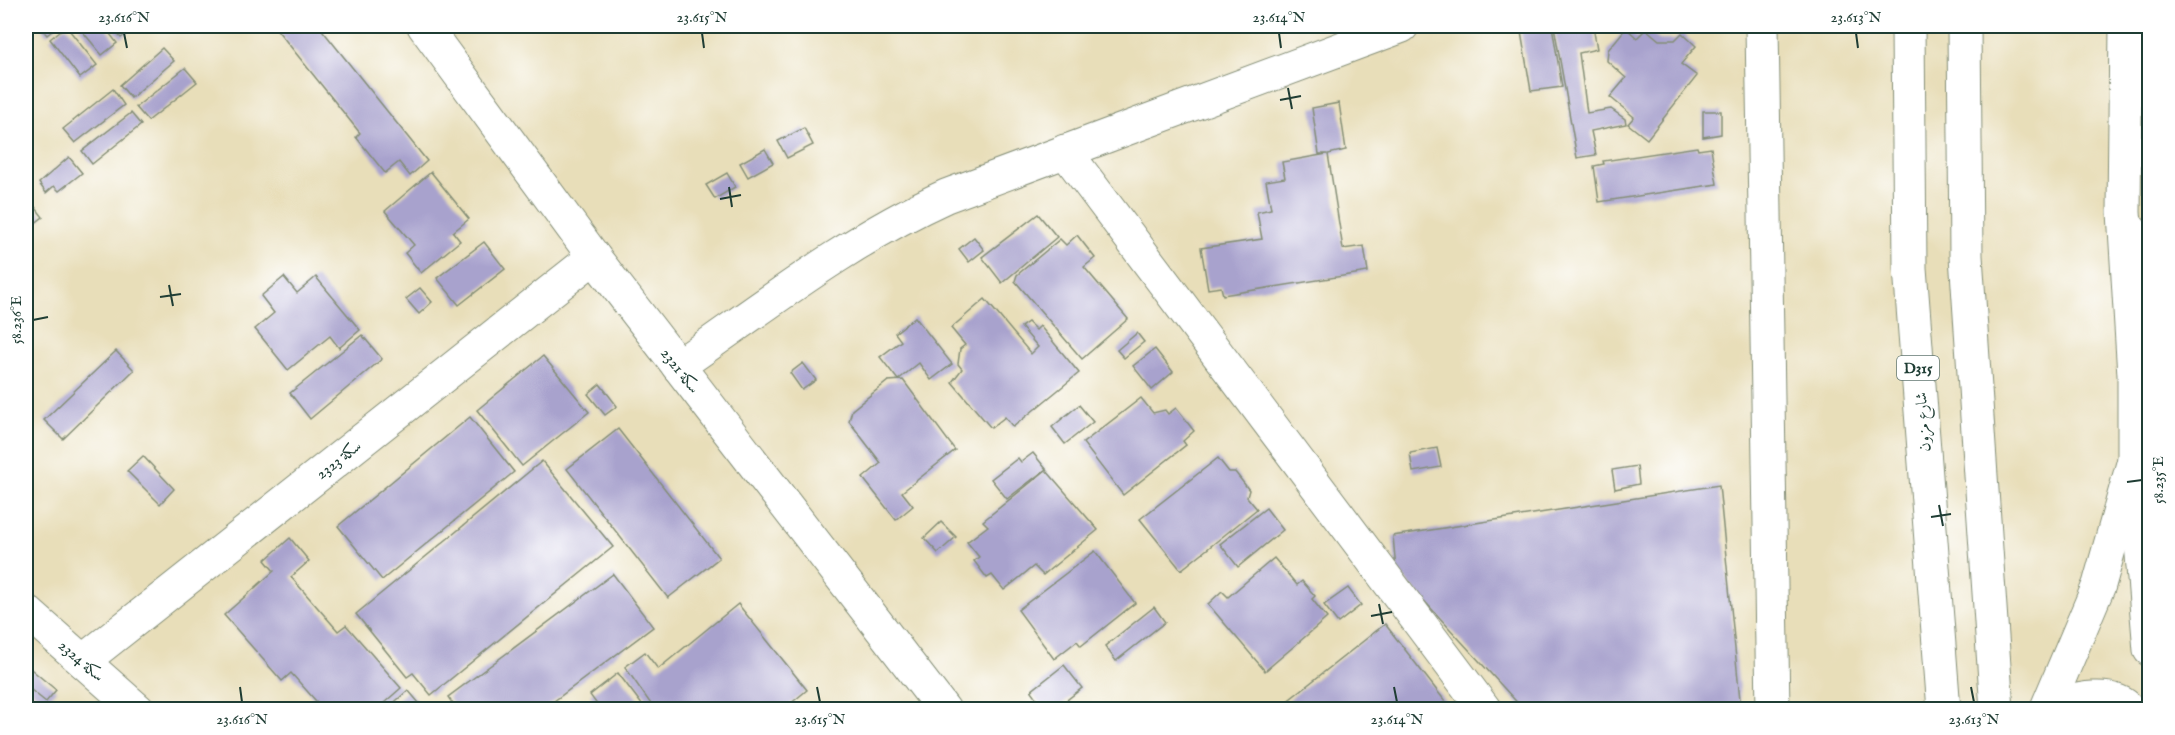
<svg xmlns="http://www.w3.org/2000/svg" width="2175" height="735" viewBox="0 0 2175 735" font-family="'IM FELL English',Amiri,serif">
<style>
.building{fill:#a8a2cd}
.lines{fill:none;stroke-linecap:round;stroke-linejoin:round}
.service-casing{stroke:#848e76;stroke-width:22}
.minor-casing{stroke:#848e76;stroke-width:35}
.tertiary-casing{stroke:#848e76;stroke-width:35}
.primary-casing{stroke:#848e76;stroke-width:35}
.service{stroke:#fff;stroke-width:20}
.minor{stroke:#fff;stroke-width:33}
.tertiary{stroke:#fff;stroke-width:33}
.primary{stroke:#fff;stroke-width:33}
.ticks{fill:none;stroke:#1f3d34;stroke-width:2}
.labels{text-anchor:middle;stroke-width:5;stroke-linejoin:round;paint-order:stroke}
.shield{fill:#fff;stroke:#627771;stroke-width:1.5}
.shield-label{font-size:15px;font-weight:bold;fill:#1f3d34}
.street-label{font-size:16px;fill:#1f3d34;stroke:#fff}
.neatline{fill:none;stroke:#1f3d34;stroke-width:2}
.ticks-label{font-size:15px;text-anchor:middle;fill:#1f3d34}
</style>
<rect width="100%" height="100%" fill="#fff"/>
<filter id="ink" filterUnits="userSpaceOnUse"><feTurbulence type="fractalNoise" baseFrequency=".0167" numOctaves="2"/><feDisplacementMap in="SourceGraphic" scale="12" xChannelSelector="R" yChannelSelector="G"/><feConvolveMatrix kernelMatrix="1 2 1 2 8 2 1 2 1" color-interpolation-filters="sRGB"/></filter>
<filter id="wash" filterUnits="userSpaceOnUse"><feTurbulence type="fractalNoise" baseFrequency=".008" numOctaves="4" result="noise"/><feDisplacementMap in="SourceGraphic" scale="24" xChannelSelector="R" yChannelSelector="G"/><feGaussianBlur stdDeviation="1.35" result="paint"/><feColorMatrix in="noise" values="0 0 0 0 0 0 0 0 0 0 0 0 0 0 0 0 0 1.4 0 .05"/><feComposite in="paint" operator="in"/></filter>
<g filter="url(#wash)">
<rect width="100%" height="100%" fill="#e8deb9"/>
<g id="blocks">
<g class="building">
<path d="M39 26H58L47 35Z"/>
<path d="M66 26 97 65 80 78 50 39Z"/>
<path d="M78 26H104L117 43 102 55Z"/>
<path d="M111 26H130L133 29 121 38Z"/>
<path d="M274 26H319L427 161 410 176 399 162 385 173 356 137 360 133Z"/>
<path d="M1520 26H1552L1562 87 1531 91Z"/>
<path d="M1554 26H1593L1597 49 1579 53 1587 113 1611 109 1625 119 1626 124 1591 131 1596 155 1577 158Z"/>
<path d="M1626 28 1637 38 1646 29 1659 40H1675L1682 33 1696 46 1681 64 1697 76 1647 139 1628 124 1634 117 1610 97 1626 78 1607 61 1608 50Z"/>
<path d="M162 48 174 61 131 98 120 85Z"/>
<path d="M185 68 197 82 148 121 136 107Z"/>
<path d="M113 89 124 105 75 143 63 129Z"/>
<path d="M1339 103 1346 150 1328 154 1343 249 1364 246 1368 272 1223 295 1221 287 1208 289 1201 248 1262 239 1257 212 1271 209 1266 181 1285 178 1282 162 1327 154H1319L1312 108Z"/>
<path d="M1703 111H1721V134L1703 137Z"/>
<path d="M131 113 141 125 92 164 82 151Z"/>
<path d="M804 128 813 145 787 158 778 141Z"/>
<path d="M1697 147 1698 150 1711 148 1717 184 1599 202 1594 166 1604 164 1603 161Z"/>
<path d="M765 149 773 163 748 177 740 163Z"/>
<path d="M69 157 82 173 59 191 54 186 46 193 39 183Z"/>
<path d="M431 172 469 219 453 232 460 241 421 273 405 253 414 245 385 211Z"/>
<path d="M727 173 735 187 715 199 706 185Z"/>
<path d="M26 202 28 205 32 203 43 217 26 230Z"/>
<path d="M1038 214 1057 237 1002 283 982 257Z"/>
<path d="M1077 235 1095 258 1084 267 1128 319 1082 359 1015 281 1017 275 1060 239 1066 245Z"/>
<path d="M974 237 984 250 969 262 959 249Z"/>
<path d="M484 242 505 269 459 305 437 278Z"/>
<path d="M284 277 297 293 316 277 360 330 339 348 330 336 288 370 255 329 274 313 261 296Z"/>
<path d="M420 288 432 302 419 314 406 299Z"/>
<path d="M985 299 1031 354 1038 347 1021 327 1028 322 1036 330 1040 326 1079 373 1013 427 1005 417 991 428 952 382 962 369 958 364 960 349 965 345 951 328Z"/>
<path d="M915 317 952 364 931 380 919 363 898 380 880 357 901 341 895 333Z"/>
<path d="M1137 333 1144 342 1124 358 1117 350Z"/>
<path d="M362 335 382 359 310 419 290 393Z"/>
<path d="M1155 349 1173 372 1152 390 1133 366Z"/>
<path d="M116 351 134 370 63 439 44 420Z"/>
<path d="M543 356 589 412 522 466 477 410Z"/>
<path d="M803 363 816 380 802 390 790 373Z"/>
<path d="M903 380 955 450 902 492 913 506 896 520 863 478 881 463 849 421 852 410 888 381Z"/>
<path d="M600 384 617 406 605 415 588 394Z"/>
<path d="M1141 398 1153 413 1165 410 1168 414 1176 408 1194 431 1183 441 1186 445 1123 495 1083 443Z"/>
<path d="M1079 405 1093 422 1065 444 1052 427Z"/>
<path d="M470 417 514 472 382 580 338 526Z"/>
<path d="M618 429 719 558 668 598 567 469Z"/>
<path d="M1437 448 1441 467 1413 472 1410 453Z"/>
<path d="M1033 453 1046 469 1007 499 991 479 1018 458 1021 462Z"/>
<path d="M143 456 174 489 160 504 127 471Z"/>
<path d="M1218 458 1229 472H1235L1249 490 1247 497 1257 509 1181 570 1140 519Z"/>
<path d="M542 461 613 547 431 695 413 673 407 677 356 614Z"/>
<path d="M1637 466 1639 484 1615 489 1612 470Z"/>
<path d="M1046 470 1098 530 1043 575 1034 566 1004 590 992 575 987 578 974 561 979 557 967 542 988 526 983 521Z"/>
<path d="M1719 485 1741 710H1524L1396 570 1393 536Z"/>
<path d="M1266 508 1283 530 1238 567 1220 544Z"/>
<path d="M941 522 956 537 938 553 924 538Z"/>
<path d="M290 538 309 561 291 577 338 631 346 625 401 688 376 710H324L291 673 282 681 224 615 274 571 265 560Z"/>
<path d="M1095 551 1135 603 1081 646 1077 641 1054 659 1018 610Z"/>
<path d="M1274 558 1297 585 1302 581 1315 596 1312 599 1327 618 1265 671 1208 604 1222 591 1228 597Z"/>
<path d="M613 574 653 627 542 710H457L448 697Z"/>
<path d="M1348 588 1361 605 1338 623 1324 605Z"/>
<path d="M738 604 807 690 783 710H655L625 667 645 652 658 669Z"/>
<path d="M1154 607 1165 622 1116 661 1105 646Z"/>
<path d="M1385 624 1452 710H1276Z"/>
<path d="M26 665 56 690 46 702 26 686Z"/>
<path d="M1064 665 1082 688 1054 710H1045L1031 691Z"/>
<path d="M618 673 646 710H601L590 695Z"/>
<path d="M408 690 425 710H386Z"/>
</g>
</g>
</g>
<g filter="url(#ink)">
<use href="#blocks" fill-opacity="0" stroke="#848e76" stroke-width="1.5"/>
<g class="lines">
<g class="service-casing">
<path id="service" d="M2125 213 2150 244"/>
</g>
<g class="minor-casing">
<g id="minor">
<path d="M424 26 594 257 944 710"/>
<path d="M1762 26 1773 710"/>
<path d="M1065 151 1485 710"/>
<path d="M678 366C765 306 849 240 946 196L1402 26"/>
<path d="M26 611 138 710"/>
<path d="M83 661 594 257"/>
</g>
</g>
<g class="tertiary-casing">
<path id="tertiary" d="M2126 26 2124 212 2134 375V460L2150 650"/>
</g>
<g class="primary-casing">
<g id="primary">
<path d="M1908 26 1910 268 1944 710"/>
<path d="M1964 26 1966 256 1997 710"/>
<path d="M2046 710 2099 585 2134 460"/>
<path d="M2055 710C2073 697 2114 691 2130 710"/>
</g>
</g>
<use href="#service" class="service"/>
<use href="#minor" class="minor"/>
<use href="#tertiary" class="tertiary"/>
<use href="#primary" class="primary"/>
</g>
</g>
<path class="ticks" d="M124 33 127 48M702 33 704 48M1279 33 1281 48M1856 33 1858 48M1288 88 1292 109M1280 100 1301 96M729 187 732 207M720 199 741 195M169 285 173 306M160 297 181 294M33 320 48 317M2127 482 2142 480M1939 505 1943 526M1931 517 1951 514M1379 604 1383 624M1371 616 1392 612M240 687 242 702M817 687 820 702M1394 687 1397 702M1971 687 1974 702"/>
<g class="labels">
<rect class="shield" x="1897" y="356" width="42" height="24" rx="4.5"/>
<g class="shield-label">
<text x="1918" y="373">D315</text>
</g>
<g class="street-label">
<text transform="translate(681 370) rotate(52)" y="6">سكة 2321</text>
<text transform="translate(1922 422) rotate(-94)" y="6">شارع مزون</text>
<text transform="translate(338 459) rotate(-38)" y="6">سكة 2323</text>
<text transform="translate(82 660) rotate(41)" y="6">سكة 2324</text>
</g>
</g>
<rect width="2175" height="735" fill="none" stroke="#fff" stroke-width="66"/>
<rect x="33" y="33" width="2109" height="669" class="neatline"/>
<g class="ticks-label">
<text x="124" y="22">23.616°N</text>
<text x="702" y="22">23.615°N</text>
<text x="1279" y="22">23.614°N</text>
<text x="1856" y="22">23.613°N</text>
<text transform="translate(16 320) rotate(-90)" y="5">58.236°E</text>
<text transform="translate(2158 480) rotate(-90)" y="5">58.235°E</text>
<text x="242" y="724">23.616°N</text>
<text x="820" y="724">23.615°N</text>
<text x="1397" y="724">23.614°N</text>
<text x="1974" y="724">23.613°N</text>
</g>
</svg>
